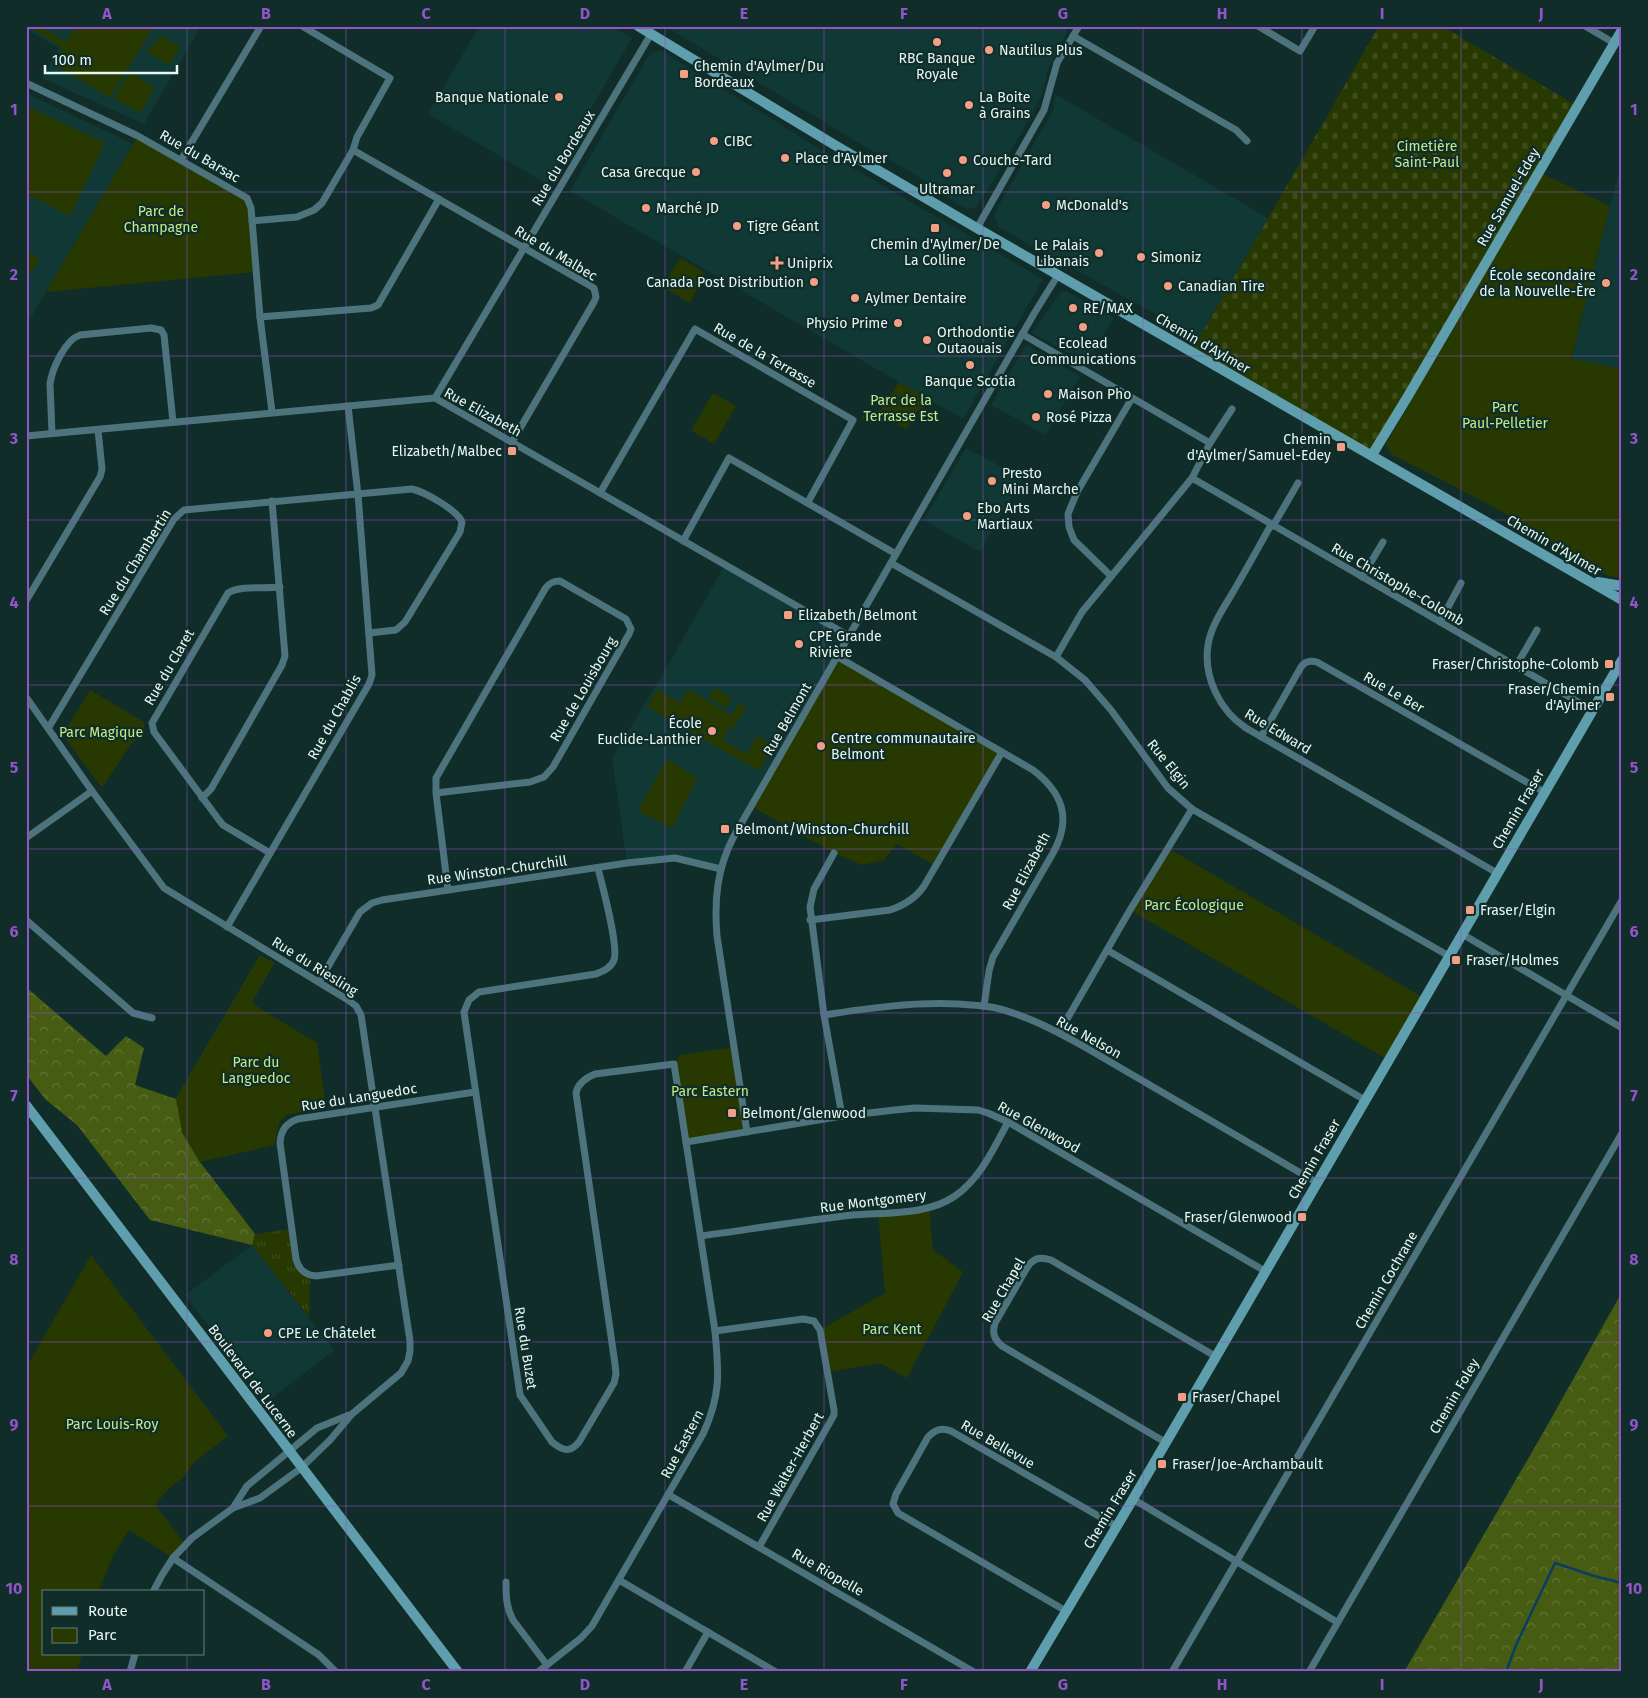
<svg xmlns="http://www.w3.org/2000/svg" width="1648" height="1698" viewBox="0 0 1648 1698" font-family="'Fira Sans',sans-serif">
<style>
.built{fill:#103935}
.grass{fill:url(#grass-tufts)}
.forest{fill:url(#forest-crowns)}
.cemetery{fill:url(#cemetery-stones)}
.park{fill:#283801}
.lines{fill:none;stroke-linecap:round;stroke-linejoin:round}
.stream{stroke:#093e62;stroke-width:2.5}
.street{stroke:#4d737c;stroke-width:7}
.secondary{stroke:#5f9ead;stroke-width:10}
.grid{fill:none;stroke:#9055ca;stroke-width:1;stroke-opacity:0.55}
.poi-dot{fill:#f39f86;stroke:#102d29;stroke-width:2}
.labels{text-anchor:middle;stroke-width:4.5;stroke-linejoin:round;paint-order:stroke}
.poi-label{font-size:14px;fill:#e6f7f4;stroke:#102d29;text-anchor:start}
.park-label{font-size:14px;fill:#c4e988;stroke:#102d29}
.street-label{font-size:14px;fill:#e6f7f4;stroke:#102d29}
.neatline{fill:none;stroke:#9055ca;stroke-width:2}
.grid-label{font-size:16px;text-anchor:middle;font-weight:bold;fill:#9055ca}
</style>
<defs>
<pattern id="grass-tufts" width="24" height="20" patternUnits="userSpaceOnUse" patternTransform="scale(1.25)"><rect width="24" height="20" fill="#283801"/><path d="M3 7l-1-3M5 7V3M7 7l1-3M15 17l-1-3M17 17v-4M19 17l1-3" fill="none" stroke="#3d4c1a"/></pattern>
<pattern id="forest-crowns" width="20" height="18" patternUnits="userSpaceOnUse" patternTransform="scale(1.25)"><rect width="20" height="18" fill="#455c12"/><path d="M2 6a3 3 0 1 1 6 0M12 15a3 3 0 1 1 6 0" fill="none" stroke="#607435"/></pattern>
<pattern id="cemetery-stones" width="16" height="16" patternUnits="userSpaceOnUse" patternTransform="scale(1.25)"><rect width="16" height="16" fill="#283801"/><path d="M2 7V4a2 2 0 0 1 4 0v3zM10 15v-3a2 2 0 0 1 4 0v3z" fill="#3d4c1a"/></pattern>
</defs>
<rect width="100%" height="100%" fill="#102d29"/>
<g class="built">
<path d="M26 26H201L144 124 42 78 59 48 26 29Z"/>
<path d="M479 26H612L632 38 547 184 428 114Z"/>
<path d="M665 26H1062L1068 30 1048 69 1042 94 1028 121 992 183 976 207 969 209 962 207 914 174 857 142Z"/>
<path d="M660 50 820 149 1043 279 963 419 570 191 650 53Z"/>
<path d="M26 93 133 144 26 326Z"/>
<path d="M1055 94 1268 218 1199 338 998 227 994 214 1053 110Z"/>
<path d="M1622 160V369L1571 360Z"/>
<path d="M1061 292H1068L1114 317 1087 363 1032 333Z"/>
<path d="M1026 345 1080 376 1046 435 991 405Z"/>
<path d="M966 448 1022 478 980 552 924 520Z"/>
<path d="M725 565 849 636 751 806 721 869 686 860 627 863 612 758 664 672Z"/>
<path d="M252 1245 334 1350 266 1403 185 1295Z"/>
</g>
<path class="grass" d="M292 1229 296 1259 310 1275 309 1317 252 1245 255 1234Z"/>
<g class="forest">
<path d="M260 956 274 963 251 1003 273 1017 182 1132 200 1162 255 1234 252 1245 150 1220 77 1125 45 1099 26 1074V987L106 1056 126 1036 144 1048 135 1085 176 1099Z"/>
<path d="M1622 1292V1672H1404L1543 1433Z"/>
</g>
<path class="cemetery" d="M1379 26H1442L1577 106 1372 455 1191 352Z"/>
<g class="park">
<path d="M28 26H40L66 42 76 26H154L110 98 54 64 63 48Z"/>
<path d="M161 36 180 47 169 65 147 52Z"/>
<path d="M130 72 155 88 140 113 114 98Z"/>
<path d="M26 106 105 143 70 216 26 194Z"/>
<path d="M138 136 247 198 255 272 46 292Z"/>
<path d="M1543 174 1610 206 1571 359 1622 369V578L1609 576 1494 507 1391 454 1386 444Z"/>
<path d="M26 249 40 260 26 279Z"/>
<path d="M680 258 704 272 690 303 663 287Z"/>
<path d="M899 382 928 399 924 408 917 411 906 429 886 417 864 421 862 416 882 409Z"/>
<path d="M713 393 736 406 714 444 691 430Z"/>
<path d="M838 657 1002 752 936 866 897 844 884 860 862 865 834 853 751 806Z"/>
<path d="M715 688 732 698 726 708 709 698Z"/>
<path d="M657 689 680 703 688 689 732 715 739 703 746 708 733 729 729 727 722 740 747 754 757 736 773 745 759 771 647 707Z"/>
<path d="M90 690 144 722V733L131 744 102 788 65 738V731Z"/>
<path d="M667 759 697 778 672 828 638 811Z"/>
<path d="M1168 848 1424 998 1388 1060 1130 910Z"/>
<path d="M260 956 274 963 251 1003 317 1043 326 1107 287 1115 280 1121 274 1145 200 1162 182 1132 176 1099Z"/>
<path d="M735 1047 747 1132 686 1142 674 1064 680 1055Z"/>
<path d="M929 1207 933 1250 963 1272 907 1378 880 1363 828 1372 820 1330 885 1293 878 1213Z"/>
<path d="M91 1255 228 1436 193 1463 183 1478 169 1488 155 1505 185 1544 173 1558 129 1530 114 1554 98 1592H44V1654H82L77 1672H26V1368Z"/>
</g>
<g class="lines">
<path class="stream" d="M1506 1672 1516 1645 1555 1563 1594 1576 1622 1583"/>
<g class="street">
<path d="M1258 26 1300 51 1315 26"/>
<path d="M1585 26 1614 43"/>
<path d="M1073 36 1236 130 1247 141"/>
<path d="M26 83 138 136 247 198 251 208 260 317 272 412"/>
<path d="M353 150 594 288 596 297 594 302 512 442"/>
<path d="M181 160 261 26"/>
<path d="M252 221 297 217 314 210 322 203 353 150 357 137 390 78 302 26"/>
<path d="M977 228 1044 110 1057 63 1079 26"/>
<path d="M260 317 371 308 378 305 439 199"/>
<path d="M1022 334 1210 443"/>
<path d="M435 398 651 34"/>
<path d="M52 433 50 384C52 369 65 340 80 335L151 328 161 330 164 335 173 422"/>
<path d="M26 436 435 398 849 636"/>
<path d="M1192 478 1592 710"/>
<path d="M600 493 695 329 853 420 808 502"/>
<path d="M1271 525C1258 548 1246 570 1233 592 1223 609 1211 626 1208 645 1203 677 1220 711 1246 728L1497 873"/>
<path d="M1273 526 1298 483"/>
<path d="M683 541 729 458 896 554"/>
<path d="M891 563 1056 657 1085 680 1111 710 1168 788 1192 809 1449 956"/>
<path d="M1111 576 1074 540 1069 527 1068 514 1077 492 1132 398"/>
<path d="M1362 577 1383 542"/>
<path d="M26 601 100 477 102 469 98 430"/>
<path d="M1440 622 1461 583"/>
<path d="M838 657 1033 770C1063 793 1072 819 1053 853L993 957 989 971 984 1006"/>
<path d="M1056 657 1082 612 1192 478 1210 443 1232 409"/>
<path d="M1516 666 1537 630"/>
<path d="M26 697 92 791 164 888 348 1000 356 1006 361 1015 410 1341V1351L408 1361 401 1373 352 1414 330 1440 301 1468 260 1498 233 1508 192 1538 173 1558 162 1575 153 1592"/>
<path d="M49 727 174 519 184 510 412 489C425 492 457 510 462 522L460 532 405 622 396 630 369 633"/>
<path d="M1261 737 1301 667C1305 661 1310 660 1317 662L1544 792"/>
<path d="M436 793 530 782 544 777 553 767 629 634 631 629 626 619 560 581C553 581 549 583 545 589L436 778V793L448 890"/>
<path d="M202 798 211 789 282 665 285 656 272 501"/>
<path d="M26 838 92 791"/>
<path d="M270 853 223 825 219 820 154 732 152 723 228 593C242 585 263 589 280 587"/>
<path d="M834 853 814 889 810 907 824 1015 842 1116"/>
<path d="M26 920 133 1013 152 1018"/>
<path d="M810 920 890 910C905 905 916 898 924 886L1002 752"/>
<path d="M227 927 369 684 372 675 358 495 348 406"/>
<path d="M1462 934 1622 1028"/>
<path d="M1107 950 1365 1100"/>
<path d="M319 982 360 912 372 903 382 900 627 863 675 858 721 869"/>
<path d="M824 1015C869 1008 912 1002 958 1004 970 1005 983 1005 996 1008 1026 1015 1056 1031 1083 1046L1316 1182"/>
<path d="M1059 1033 1130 910 1192 809"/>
<path d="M747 1132 717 936C714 900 717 868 734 836L1035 312 1058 275"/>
<path d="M686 1142 842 1116 895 1110 915 1108 978 1110 988 1113 1008 1122 1265 1271"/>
<path d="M701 1236C751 1229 801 1221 852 1215 885 1212 926 1216 955 1196 980 1179 994 1148 1008 1122"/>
<path d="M399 1265 316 1276C305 1275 299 1270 296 1259L280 1143C281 1130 286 1123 298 1119L475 1092"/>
<path d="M715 1331 803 1319 814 1321 820 1330 834 1410V1415L759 1547"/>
<path d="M1165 1442 1002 1346C994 1339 992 1333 995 1323L1028 1266C1035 1257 1041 1257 1051 1260L1215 1356"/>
<path d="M669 1495 974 1672"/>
<path d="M1133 1499 1337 1622"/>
<path d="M233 1508 247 1486 317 1428 349 1415"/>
<path d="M173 1558 319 1655 336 1672"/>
<path d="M619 1580 776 1672"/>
<path d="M506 1582C506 1596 506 1607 513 1620L547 1665"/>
<path d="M1066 1611 898 1513 893 1504 896 1494 928 1437C935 1430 941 1427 951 1431L1116 1526"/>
<path d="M130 1672 135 1654"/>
<path d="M538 1672 581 1638 592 1626 703 1434C721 1395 719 1373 715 1331L674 1064 595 1074C585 1078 578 1083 576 1093L615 1364 616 1374 614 1383 579 1442C570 1453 563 1451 552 1442L520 1395 464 1012 469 1000 479 992 596 974C603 971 611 968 614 960 619 946 602 885 598 868"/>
<path d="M685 1672 708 1632"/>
<path d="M1172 1672 1622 900"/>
<path d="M1309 1672 1622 1133"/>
</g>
<g class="secondary">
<path d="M638 26 833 144 987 234 1622 600"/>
<path d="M1372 455 1408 396 1622 30"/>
<path d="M1598 582 1622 586"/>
<path d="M26 1105 458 1672"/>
<path d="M1030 1672 1133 1499 1622 660"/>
</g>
</g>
<path class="grid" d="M187 26V1592M346 26V1672M505 26V1672M665 26V1672M824 26V1672M983 26V1672M1143 26V1672M1302 26V1672M1461 26V1672M26 192H1622M26 356H1622M26 520H1622M26 685H1622M26 849H1622M26 1013H1622M26 1178H1622M26 1342H1622M26 1506H1622M187 1654V1672"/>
<g class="poi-dot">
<circle cx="937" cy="42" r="5"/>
<circle cx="989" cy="50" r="5"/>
<rect x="679" y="69" width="10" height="10" rx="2.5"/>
<circle cx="559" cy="97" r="5"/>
<circle cx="969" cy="105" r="5"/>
<circle cx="714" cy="141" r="5"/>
<circle cx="785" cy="158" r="5"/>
<circle cx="963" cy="160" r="5"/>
<circle cx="696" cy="172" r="5"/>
<circle cx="947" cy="173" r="5"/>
<circle cx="1046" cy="205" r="5"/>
<circle cx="646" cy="208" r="5"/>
<circle cx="737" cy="226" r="5"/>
<rect x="930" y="223" width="10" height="10" rx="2.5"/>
<circle cx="1099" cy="253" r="5"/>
<circle cx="1141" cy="257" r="5"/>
<path d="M774.5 255.5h5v5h5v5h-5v5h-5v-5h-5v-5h5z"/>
<circle cx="814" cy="282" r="5"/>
<circle cx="1606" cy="283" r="5"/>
<circle cx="1168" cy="286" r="5"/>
<circle cx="855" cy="298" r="5"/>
<circle cx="1073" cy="308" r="5"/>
<circle cx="898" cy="323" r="5"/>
<circle cx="1083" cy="327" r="5"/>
<circle cx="927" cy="340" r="5"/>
<circle cx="970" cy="365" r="5"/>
<circle cx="1048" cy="394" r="5"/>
<circle cx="1036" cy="417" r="5"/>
<rect x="1336" y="442" width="10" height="10" rx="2.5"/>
<rect x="507" y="446" width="10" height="10" rx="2.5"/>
<circle cx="992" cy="481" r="5"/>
<circle cx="967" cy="516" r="5"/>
<rect x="783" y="610" width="10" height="10" rx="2.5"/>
<circle cx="799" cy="644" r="5"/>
<rect x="1604" y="659" width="10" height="10" rx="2.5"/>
<rect x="1605" y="692" width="10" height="10" rx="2.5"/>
<circle cx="712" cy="731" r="5"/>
<circle cx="821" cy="746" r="5"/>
<rect x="720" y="824" width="10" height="10" rx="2.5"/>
<rect x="1465" y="905" width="10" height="10" rx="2.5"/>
<rect x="1451" y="955" width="10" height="10" rx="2.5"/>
<rect x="727" y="1108" width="10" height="10" rx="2.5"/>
<rect x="1297" y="1212" width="10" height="10" rx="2.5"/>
<circle cx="268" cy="1333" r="5"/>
<rect x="1177" y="1392" width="10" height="10" rx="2.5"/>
<rect x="1157" y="1459" width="10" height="10" rx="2.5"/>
</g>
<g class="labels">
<g class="poi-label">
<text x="999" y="55">Nautilus Plus</text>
<text x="937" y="63" text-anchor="middle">RBC Banque<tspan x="937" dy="16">Royale</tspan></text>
<text x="694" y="71">Chemin d'Aylmer/Du<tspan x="694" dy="16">Bordeaux</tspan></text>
<text x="549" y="102" text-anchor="end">Banque Nationale</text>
<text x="979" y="102">La Boite<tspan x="979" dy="16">à Grains</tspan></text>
<text x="724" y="146">CIBC</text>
<text x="795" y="163">Place d'Aylmer</text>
<text x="973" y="165">Couche-Tard</text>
<text x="686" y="177" text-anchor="end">Casa Grecque</text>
<text x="947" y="194" text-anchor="middle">Ultramar</text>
<text x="1056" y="210">McDonald's</text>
<text x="656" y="213">Marché JD</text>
<text x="747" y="231">Tigre Géant</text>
<text x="935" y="249" text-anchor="middle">Chemin d'Aylmer/De<tspan x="935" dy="16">La Colline</tspan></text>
<text x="1089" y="250" text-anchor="end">Le Palais<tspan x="1089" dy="16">Libanais</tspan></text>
<text x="1151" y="262">Simoniz</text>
<text x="787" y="268">Uniprix</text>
<text x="1596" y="280" text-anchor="end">École secondaire<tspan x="1596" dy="16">de la Nouvelle-Ère</tspan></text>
<text x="804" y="287" text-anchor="end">Canada Post Distribution</text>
<text x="1178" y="291">Canadian Tire</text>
<text x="865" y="303">Aylmer Dentaire</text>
<text x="1083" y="313">RE/MAX</text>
<text x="888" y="328" text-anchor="end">Physio Prime</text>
<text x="937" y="337">Orthodontie<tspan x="937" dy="16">Outaouais</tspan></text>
<text x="1083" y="348" text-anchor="middle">Ecolead<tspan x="1083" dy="16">Communications</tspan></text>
<text x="970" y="386" text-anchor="middle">Banque Scotia</text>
<text x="1058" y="399">Maison Pho</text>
<text x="1046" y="422">Rosé Pizza</text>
<text x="1331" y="444" text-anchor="end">Chemin<tspan x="1331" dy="16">d'Aylmer/Samuel-Edey</tspan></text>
<text x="502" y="456" text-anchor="end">Elizabeth/Malbec</text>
<text x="1002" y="478">Presto<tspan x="1002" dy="16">Mini Marche</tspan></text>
<text x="977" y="513">Ebo Arts<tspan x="977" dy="16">Martiaux</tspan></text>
<text x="798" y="620">Elizabeth/Belmont</text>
<text x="809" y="641">CPE Grande<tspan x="809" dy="16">Rivière</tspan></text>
<text x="1599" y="669" text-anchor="end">Fraser/Christophe-Colomb</text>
<text x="1600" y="694" text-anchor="end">Fraser/Chemin<tspan x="1600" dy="16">d'Aylmer</tspan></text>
<text x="702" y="728" text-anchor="end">École<tspan x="702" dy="16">Euclide-Lanthier</tspan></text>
<text x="831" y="743">Centre communautaire<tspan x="831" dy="16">Belmont</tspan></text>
<text x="735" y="834">Belmont/Winston-Churchill</text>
<text x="1480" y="915">Fraser/Elgin</text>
<text x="1466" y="965">Fraser/Holmes</text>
<text x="742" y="1118">Belmont/Glenwood</text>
<text x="1292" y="1222" text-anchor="end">Fraser/Glenwood</text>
<text x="278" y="1338">CPE Le Châtelet</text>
<text x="1192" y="1402">Fraser/Chapel</text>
<text x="1172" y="1469">Fraser/Joe-Archambault</text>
</g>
<g class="park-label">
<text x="1427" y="151">Cimetière<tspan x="1427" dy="16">Saint-Paul</tspan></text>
<text x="161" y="216">Parc de<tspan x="161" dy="16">Champagne</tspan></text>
<text x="901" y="405">Parc de la<tspan x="901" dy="16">Terrasse Est</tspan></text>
<text x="1505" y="412">Parc<tspan x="1505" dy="16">Paul-Pelletier</tspan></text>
<text x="101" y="737">Parc Magique</text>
<text x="1194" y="910">Parc Écologique</text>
<text x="256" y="1067">Parc du<tspan x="256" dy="16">Languedoc</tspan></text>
<text x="710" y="1096">Parc Eastern</text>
<text x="892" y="1334">Parc Kent</text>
<text x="112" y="1429">Parc Louis-Roy</text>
</g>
<g class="street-label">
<text transform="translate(200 156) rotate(30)" y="5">Rue du Barsac</text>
<text transform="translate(563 158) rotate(-59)" y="5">Rue du Bordeaux</text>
<text transform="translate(1508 197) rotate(-60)" y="5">Rue Samuel-Edey</text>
<text transform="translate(556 253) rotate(31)" y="5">Rue du Malbec</text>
<text transform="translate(1203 343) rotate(30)" y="5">Chemin d'Aylmer</text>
<text transform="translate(765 355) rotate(30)" y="5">Rue de la Terrasse</text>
<text transform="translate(483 412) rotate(29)" y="5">Rue Elizabeth</text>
<text transform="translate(1554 545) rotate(30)" y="5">Chemin d'Aylmer</text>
<text transform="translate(135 562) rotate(-58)" y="5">Rue du Chambertin</text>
<text transform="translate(1398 584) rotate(30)" y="5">Rue Christophe-Colomb</text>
<text transform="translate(169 667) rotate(-60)" y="5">Rue du Claret</text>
<text transform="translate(583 689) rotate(-60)" y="5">Rue de Louisbourg</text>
<text transform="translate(1394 692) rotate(30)" y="5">Rue Le Ber</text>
<text transform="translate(334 717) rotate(-61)" y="5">Rue du Chablis</text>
<text transform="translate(787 719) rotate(-60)" y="5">Rue Belmont</text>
<text transform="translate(1278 731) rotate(31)" y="5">Rue Edward</text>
<text transform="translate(1169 764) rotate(51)" y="5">Rue Elgin</text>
<text transform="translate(1518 809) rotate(-60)" y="5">Chemin Fraser</text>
<text transform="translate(497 870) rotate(-8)" y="5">Rue Winston-Churchill</text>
<text transform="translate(1026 871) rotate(-62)" y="5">Rue Elizabeth</text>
<text transform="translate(315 966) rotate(32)" y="5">Rue du Riesling</text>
<text transform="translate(1089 1037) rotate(29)" y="5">Rue Nelson</text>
<text transform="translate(359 1097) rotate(-9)" y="5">Rue du Languedoc</text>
<text transform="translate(1039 1127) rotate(29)" y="5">Rue Glenwood</text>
<text transform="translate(1314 1159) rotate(-60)" y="5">Chemin Fraser</text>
<text transform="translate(873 1201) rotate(-7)" y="5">Rue Montgomery</text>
<text transform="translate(1386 1280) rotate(-60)" y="5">Chemin Cochrane</text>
<text transform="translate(1003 1290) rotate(-60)" y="5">Rue Chapel</text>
<text transform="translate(526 1348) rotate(81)" y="5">Rue du Buzet</text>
<text transform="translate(253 1381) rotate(53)" y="5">Boulevard de Lucerne</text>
<text transform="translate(1454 1396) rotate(-60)" y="5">Chemin Foley</text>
<text transform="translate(682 1444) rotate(-62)" y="5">Rue Eastern</text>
<text transform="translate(998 1444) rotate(30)" y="5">Rue Bellevue</text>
<text transform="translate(790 1467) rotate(-61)" y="5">Rue Walter-Herbert</text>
<text transform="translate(1110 1509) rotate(-59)" y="5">Chemin Fraser</text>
<text transform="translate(828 1572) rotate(30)" y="5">Rue Riopelle</text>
</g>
</g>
<rect width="1648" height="1698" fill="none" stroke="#102d29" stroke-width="55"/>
<rect x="42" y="1590" width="162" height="65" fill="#102d29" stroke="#667e7a"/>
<rect x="52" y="1607" width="25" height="8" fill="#5f9ead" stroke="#667e7a"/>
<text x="88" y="1616" font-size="15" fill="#e6f7f4">Route</text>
<rect x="52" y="1628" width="25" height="15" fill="#283801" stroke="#667e7a"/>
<text x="88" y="1640" font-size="15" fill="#e6f7f4">Parc</text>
<path d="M45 65v8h132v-8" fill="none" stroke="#e6f7f4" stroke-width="2.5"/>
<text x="52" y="65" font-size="15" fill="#e6f7f4" stroke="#102d29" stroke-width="4" paint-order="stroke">100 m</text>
<rect x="28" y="28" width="1592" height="1642" class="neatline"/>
<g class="grid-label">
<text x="107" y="19">A</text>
<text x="266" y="19">B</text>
<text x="426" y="19">C</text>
<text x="585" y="19">D</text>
<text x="744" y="19">E</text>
<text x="904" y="19">F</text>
<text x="1063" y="19">G</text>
<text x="1222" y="19">H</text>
<text x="1382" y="19">I</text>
<text x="1541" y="19">J</text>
<text x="14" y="115">1</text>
<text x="1634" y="115">1</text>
<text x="14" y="280">2</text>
<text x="1634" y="280">2</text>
<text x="14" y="444">3</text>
<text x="1634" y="444">3</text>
<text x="14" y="608">4</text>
<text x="1634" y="608">4</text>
<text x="14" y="773">5</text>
<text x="1634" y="773">5</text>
<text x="14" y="937">6</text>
<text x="1634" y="937">6</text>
<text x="14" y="1101">7</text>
<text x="1634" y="1101">7</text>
<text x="14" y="1265">8</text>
<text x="1634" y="1265">8</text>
<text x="14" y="1430">9</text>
<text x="1634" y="1430">9</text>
<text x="14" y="1594">10</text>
<text x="1634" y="1594">10</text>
<text x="107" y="1690">A</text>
<text x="266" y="1690">B</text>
<text x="426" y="1690">C</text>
<text x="585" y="1690">D</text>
<text x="744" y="1690">E</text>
<text x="904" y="1690">F</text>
<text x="1063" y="1690">G</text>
<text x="1222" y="1690">H</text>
<text x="1382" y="1690">I</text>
<text x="1541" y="1690">J</text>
</g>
</svg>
